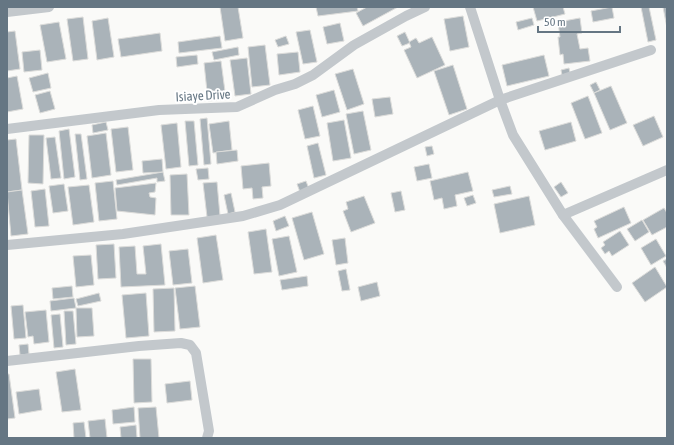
<svg xmlns="http://www.w3.org/2000/svg" width="674" height="445" viewBox="0 0 674 445" font-family="'Asap Condensed',sans-serif">
<style>
.building{fill:#aab3b9;stroke:#dcdcda}
.lines{fill:none;stroke-linecap:round;stroke-linejoin:round}
.street{stroke:#c3c8cc;stroke-width:10}
.labels{text-anchor:middle;stroke-width:4;stroke-linejoin:round;paint-order:stroke}
.street-label{font-size:13px;fill:#657683;stroke:#fff}
</style>
<rect width="100%" height="100%" fill="#fafaf8"/>
<g class="building">
<path d="M220 7H238L243 38 225 41Z"/>
<path d="M316 7H357L358 11 318 16Z"/>
<path d="M367 7H398L363 26 356 13Z"/>
<path d="M533 7H563L565 14 537 21Z"/>
<path d="M612 7 614 18 593 22 591 11Z"/>
<path d="M641 7H649L656 40 648 42Z"/>
<path d="M663 7H667V28Z"/>
<path d="M463 16 469 47 450 51 444 19Z"/>
<path d="M83 17 88 59 73 61 67 19Z"/>
<path d="M108 18 114 57 97 60 92 21Z"/>
<path d="M532 18 534 25 518 30 516 22Z"/>
<path d="M580 18 582 33 577 34 580 49 588 48 590 61 564 64 563 54 560 55 558 37H560L558 22Z"/>
<path d="M59 22 66 59 47 62 40 25Z"/>
<path d="M340 23 344 41 327 44 323 27Z"/>
<path d="M310 30 317 62 303 64 296 32Z"/>
<path d="M15 31 20 69 7 71V32Z"/>
<path d="M405 32 410 43 402 46 397 36Z"/>
<path d="M160 33 162 51 121 57 118 39Z"/>
<path d="M220 36 222 48 179 53 178 42Z"/>
<path d="M286 36 289 44 278 47 275 40Z"/>
<path d="M432 37 445 65 417 78 404 50 411 47 409 42 416 38 419 43Z"/>
<path d="M265 45 270 85 252 87 248 47Z"/>
<path d="M238 47 239 55 214 60 212 52Z"/>
<path d="M40 50 42 70 24 72 22 52Z"/>
<path d="M298 52 300 72 279 75 277 54Z"/>
<path d="M197 55 198 64 177 67 176 57Z"/>
<path d="M544 55 549 76 507 86 502 65Z"/>
<path d="M247 58 251 94 235 96 230 60Z"/>
<path d="M221 61 226 99 208 101 204 63Z"/>
<path d="M453 65 467 109 449 115 434 71Z"/>
<path d="M569 68 570 73 562 75 561 70Z"/>
<path d="M353 69 364 104 347 110 335 74Z"/>
<path d="M48 73 51 88 33 92 29 78Z"/>
<path d="M17 76 23 109 7 112V78Z"/>
<path d="M596 82 600 90 594 93 590 85Z"/>
<path d="M611 86 627 123 610 130 594 93Z"/>
<path d="M334 90 340 112 322 117 316 95Z"/>
<path d="M50 91 55 109 40 113 35 95Z"/>
<path d="M588 96 602 133 585 139 571 103Z"/>
<path d="M390 97 393 114 375 117 372 99Z"/>
<path d="M313 106 320 136 305 139 298 110Z"/>
<path d="M363 111 371 150 354 154 346 114Z"/>
<path d="M654 116 663 137 643 146 633 125Z"/>
<path d="M207 118 211 164 204 165 200 119Z"/>
<path d="M344 120 351 158 333 161 327 123Z"/>
<path d="M185 121H194L198 165 189 166Z"/>
<path d="M229 121 232 150 213 153 209 124Z"/>
<path d="M106 122 108 130 93 133 92 125Z"/>
<path d="M571 122 576 141 545 150 539 131Z"/>
<path d="M177 123 181 167 166 169 161 125Z"/>
<path d="M128 127 133 170 116 172 111 129Z"/>
<path d="M69 129 75 177 64 179 59 131Z"/>
<path d="M106 133 111 175 92 178 87 136Z"/>
<path d="M75 134H81L87 179 80 180Z"/>
<path d="M29 135H44L43 184 28 183Z"/>
<path d="M55 137 61 178 51 179 46 138Z"/>
<path d="M16 139 22 190 7 192V140Z"/>
<path d="M318 143 326 175 314 178 307 146Z"/>
<path d="M432 146 434 154 427 156 425 147Z"/>
<path d="M237 150 238 161 217 164 216 152Z"/>
<path d="M162 159 163 172 143 173 142 161Z"/>
<path d="M269 163 271 186 262 187 263 198 253 199 252 188 243 189 241 166Z"/>
<path d="M429 164 432 178 417 181 414 167Z"/>
<path d="M208 168 209 179 198 180 196 169Z"/>
<path d="M163 172 165 181 157 182V178L117 185 116 180Z"/>
<path d="M468 172 473 191 455 195 457 206 444 209 442 198 434 200 430 181Z"/>
<path d="M187 174 189 215H171L170 175Z"/>
<path d="M113 181 117 219 99 221 95 183Z"/>
<path d="M306 181 309 189 300 192 297 184Z"/>
<path d="M217 182 220 216 207 217 203 183Z"/>
<path d="M561 182 568 193 561 197 554 187Z"/>
<path d="M156 183 155 192 149 193 150 197 156 198 155 215 117 211 115 188Z"/>
<path d="M64 184 68 211 53 213 49 186Z"/>
<path d="M89 185 94 222 73 225 68 187Z"/>
<path d="M510 186 512 194 494 197 492 190Z"/>
<path d="M45 189 49 226 35 227 31 191Z"/>
<path d="M22 190 28 234 11 236 7 192Z"/>
<path d="M401 191 405 210 395 212 391 193Z"/>
<path d="M231 193 235 212 228 214 224 195Z"/>
<path d="M473 195 476 203 467 206 464 198Z"/>
<path d="M364 196 375 223 351 232 343 211 348 209 346 202Z"/>
<path d="M529 196 535 225 500 233 494 204Z"/>
<path d="M624 207 631 223 598 238 594 229 597 227 594 221Z"/>
<path d="M664 208 667 213V227L652 235 643 220Z"/>
<path d="M312 212 324 254 304 260 292 218Z"/>
<path d="M285 216 289 226 276 231 273 221Z"/>
<path d="M642 220 649 232 635 241 627 229Z"/>
<path d="M266 229 272 272 254 274 248 232Z"/>
<path d="M620 231 629 245 612 256 609 251 605 254 601 248 605 245 603 242Z"/>
<path d="M216 235 223 280 203 283 197 238Z"/>
<path d="M289 236 297 272 279 276 272 239Z"/>
<path d="M345 238 348 263 336 265 332 240Z"/>
<path d="M656 239 666 256 651 265 641 248Z"/>
<path d="M114 244 116 278 98 279 96 245Z"/>
<path d="M161 244 165 285 121 287 119 247 135 246 137 274H146L143 246Z"/>
<path d="M188 249 192 283 173 285 169 251Z"/>
<path d="M91 255 94 285 76 287 73 256Z"/>
<path d="M667 259V268L663 261Z"/>
<path d="M655 267 667 287 645 302 632 283Z"/>
<path d="M346 269 350 290 342 291 338 271Z"/>
<path d="M307 276 308 286 282 290 280 280Z"/>
<path d="M377 282 380 296 361 301 358 287Z"/>
<path d="M72 286 73 297 53 299 52 288Z"/>
<path d="M195 286 200 327 180 329 175 288Z"/>
<path d="M174 288 175 331 154 332 153 289Z"/>
<path d="M99 293 101 301 78 306 76 299Z"/>
<path d="M146 293 149 336 126 338 122 295Z"/>
<path d="M74 298 76 308 51 311 50 301Z"/>
<path d="M23 305 26 338 14 339 11 306Z"/>
<path d="M76 308H92L94 336 77 337Z"/>
<path d="M46 310 49 342 34 344 33 336 28 337 25 312Z"/>
<path d="M64 311H73L76 344 66 345Z"/>
<path d="M60 314 63 347 54 348 51 315Z"/>
<path d="M28 344 29 354 20 355 19 345Z"/>
<path d="M133 359H151L152 402 134 403Z"/>
<path d="M75 369 81 410 62 412 56 372Z"/>
<path d="M7 374H9L15 418 7 419Z"/>
<path d="M190 381 192 400 167 403 165 384Z"/>
<path d="M39 389 42 410 19 414 16 392Z"/>
<path d="M134 407 135 422 113 424 112 410Z"/>
<path d="M156 407 159 438H140L138 408Z"/>
<path d="M105 419 107 438H90L88 421Z"/>
<path d="M84 422 86 438H74L73 423Z"/>
<path d="M136 425 137 438H121L120 427Z"/>
</g>
<g class="lines">
<g class="street">
<path d="M470 7 500 100 513 135 563 215 617 287"/>
<path d="M7 12 49 7"/>
<path d="M7 129 159 110 237 107 275 90 295 84 313 75 354 45 406 16 425 7"/>
<path d="M563 215 667 170"/>
<path d="M7 245 123 234 243 216 280 205 500 100 651 50"/>
<path d="M7 361 139 346 181 343 190 345 196 353 209 431 207 438"/>
</g>
</g>
<g class="labels">
<g class="street-label">
<text transform="translate(203 95) rotate(-3)" y="5">Isiaye Drive</text>
</g>
</g>
<rect width="674" height="445" fill="none" stroke="#657683" stroke-width="16"/>
<path d="M538 26v6h82v-6" fill="none" stroke="#657683" stroke-width="2"/>
<text x="544" y="26" font-size="12" fill="#657683" stroke="#ffffff" stroke-width="3" paint-order="stroke">50 m</text>
</svg>
